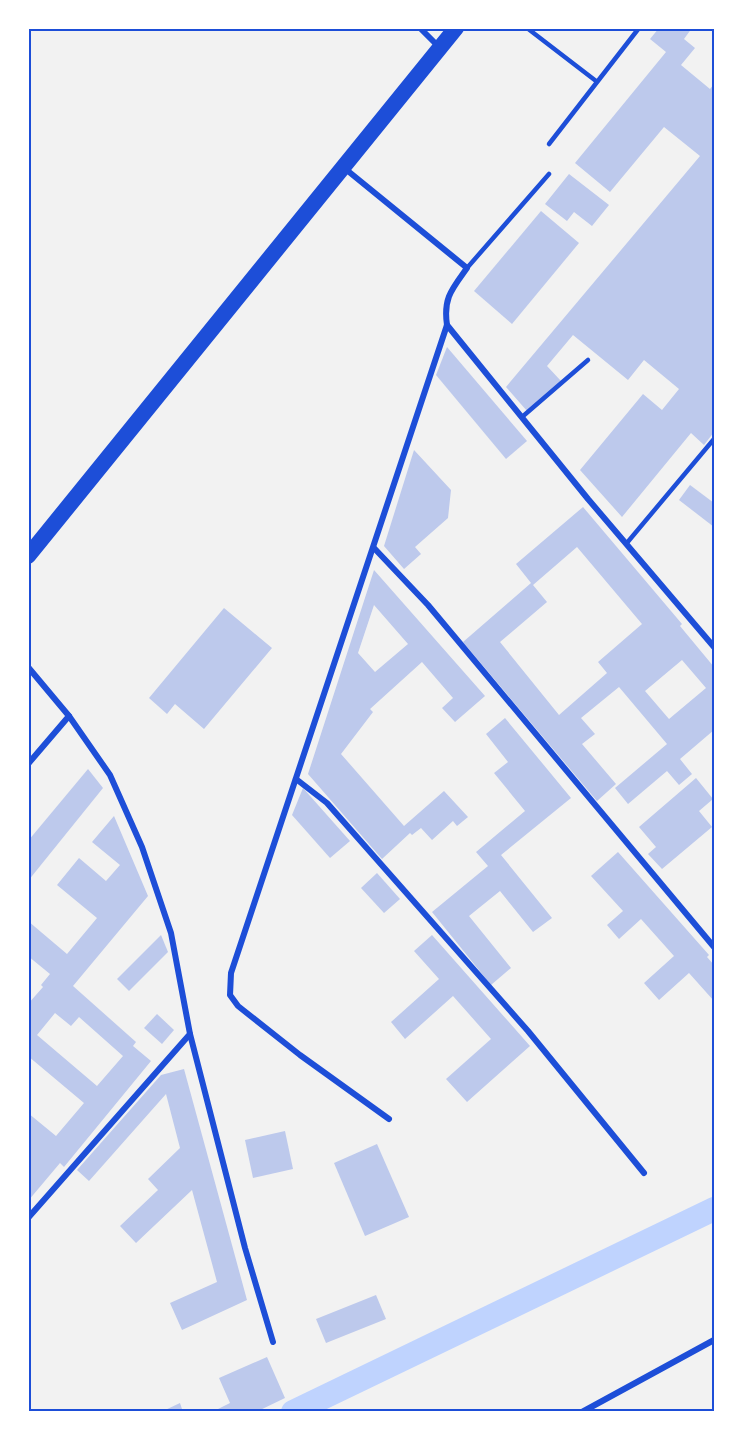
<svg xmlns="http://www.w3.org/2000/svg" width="743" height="1440" viewBox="0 0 743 1440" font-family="Arial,sans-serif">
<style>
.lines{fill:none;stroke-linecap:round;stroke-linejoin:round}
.canal{stroke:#bfd3fe;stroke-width:24}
.building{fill:#bdc9ec;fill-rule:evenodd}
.service{stroke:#1d4ed8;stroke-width:4.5}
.minor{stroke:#1d4ed8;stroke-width:6}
.trunk{stroke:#1d4ed8;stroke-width:16}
.neatline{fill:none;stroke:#1d4ed8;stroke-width:2}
</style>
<rect width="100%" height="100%" fill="#f2f2f2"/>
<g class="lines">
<path class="canal" d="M293 1412 714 1209"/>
</g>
<g class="building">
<path d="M659 28H692L684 39 695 48 681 65 710 89 714 84V432L704 445 691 433 622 517 580 470 643 394 662 410 679 389 644 360 628 380 573 335 547 366 561 381 527 411 506 387 700 156 664 127 610 192 575 163 666 52 650 39Z"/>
<path d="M569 174 609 205 592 226 574 212 567 221 545 204Z"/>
<path d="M541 211 579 243 512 324 474 291Z"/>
<path d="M447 347 527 441 506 459 436 375Z"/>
<path d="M414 450 451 490 448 518 415 547 421 554 404 569 384 546Z"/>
<path d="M690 485 714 503V527L679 500Z"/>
<path d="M583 507 682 624 680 626 714 667V730L680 759 692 774 679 785 667 771 628 804 615 788 667 744 619 687 581 718 595 734 582 744 616 784 597 801 463 642 531 583 516 564ZM577 547 642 624 598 662 607 673 559 715 500 642 547 602 533 585ZM682 660 706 688 669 719 645 691Z"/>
<path d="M374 570 485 696 455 722 442 708 453 698 422 662 370 709 373 712 341 754 404 826 444 791 468 817 457 826 453 821 432 840 421 828 412 835 410 833 382 859 308 774ZM374 605 408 644 375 672 358 653Z"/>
<path d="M224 608 272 648 204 729 175 704 167 714 149 698Z"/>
<path d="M505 718 571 798 501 855 552 918 533 932 500 891 469 916 511 968 491 985 432 912 488 866 476 852 525 811 494 773 508 762 486 734Z"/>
<path d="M88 769 103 788 28 881V841Z"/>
<path d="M696 778 713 799 699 811 712 827 662 869 648 854 656 847 639 827Z"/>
<path d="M303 788 350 841 330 858 292 815Z"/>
<path d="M114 816 148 896 73 986 136 1042 133 1046 151 1061 64 1167 60 1163 28 1201V1113L56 1136 84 1103 28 1056V1004L43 987 41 985 50 974 28 956V921L67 954 97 918 57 885 79 858 106 881 120 865 92 842ZM55 1013 71 1026 79 1017 123 1056 97 1086 37 1035Z"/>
<path d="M618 852 709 955 707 957 714 965V1001L689 973 659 1000 644 983 674 956 641 919 619 939 607 925 623 911 591 876Z"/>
<path d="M377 873 400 899 384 913 361 888Z"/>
<path d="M161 935 168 952 129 991 117 979Z"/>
<path d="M432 935 530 1046 467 1102 446 1079 491 1039 453 996 405 1039 391 1022 439 979 414 951Z"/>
<path d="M157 1014 174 1030 162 1044 144 1028Z"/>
<path d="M184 1069 247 1300 182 1330 170 1303 217 1282 192 1190 136 1243 120 1226 158 1190 148 1179 180 1148 166 1094 89 1181 77 1170 161 1075Z"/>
<path d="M285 1131 293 1169 253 1178 245 1140Z"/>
<path d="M377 1144 409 1217 365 1236 334 1163Z"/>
<path d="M376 1295 386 1319 326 1343 316 1319Z"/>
<path d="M267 1357 285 1398 256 1412H212L230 1403 219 1378Z"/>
<path d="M180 1403 183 1412H161Z"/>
</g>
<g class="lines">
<g class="service">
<path d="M527 28 596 81"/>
<path d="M549 144 639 28"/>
<path d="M467 268 549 174"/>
<path d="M522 417 588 360"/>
<path d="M626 544 714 439"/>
</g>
<g class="minor">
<path d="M420 28 439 47"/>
<path d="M343 167 467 268C452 289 443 298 447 325L231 973 230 995 238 1006 300 1055 389 1119"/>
<path d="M447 325 588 499 714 647"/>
<path d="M374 548 428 605 714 947"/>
<path d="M28 667 69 716 110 775 142 847 171 933 190 1034 28 1218"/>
<path d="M28 764 69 716"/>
<path d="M296 779 327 803 528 1031 644 1173"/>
<path d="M190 1034 245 1248 273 1342"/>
<path d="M582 1412 714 1340"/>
</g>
<path class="trunk" d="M28 556 456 28"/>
</g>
<rect width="743" height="1440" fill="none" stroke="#ffffff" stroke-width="60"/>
<rect x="30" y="30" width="683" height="1380" class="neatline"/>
</svg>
